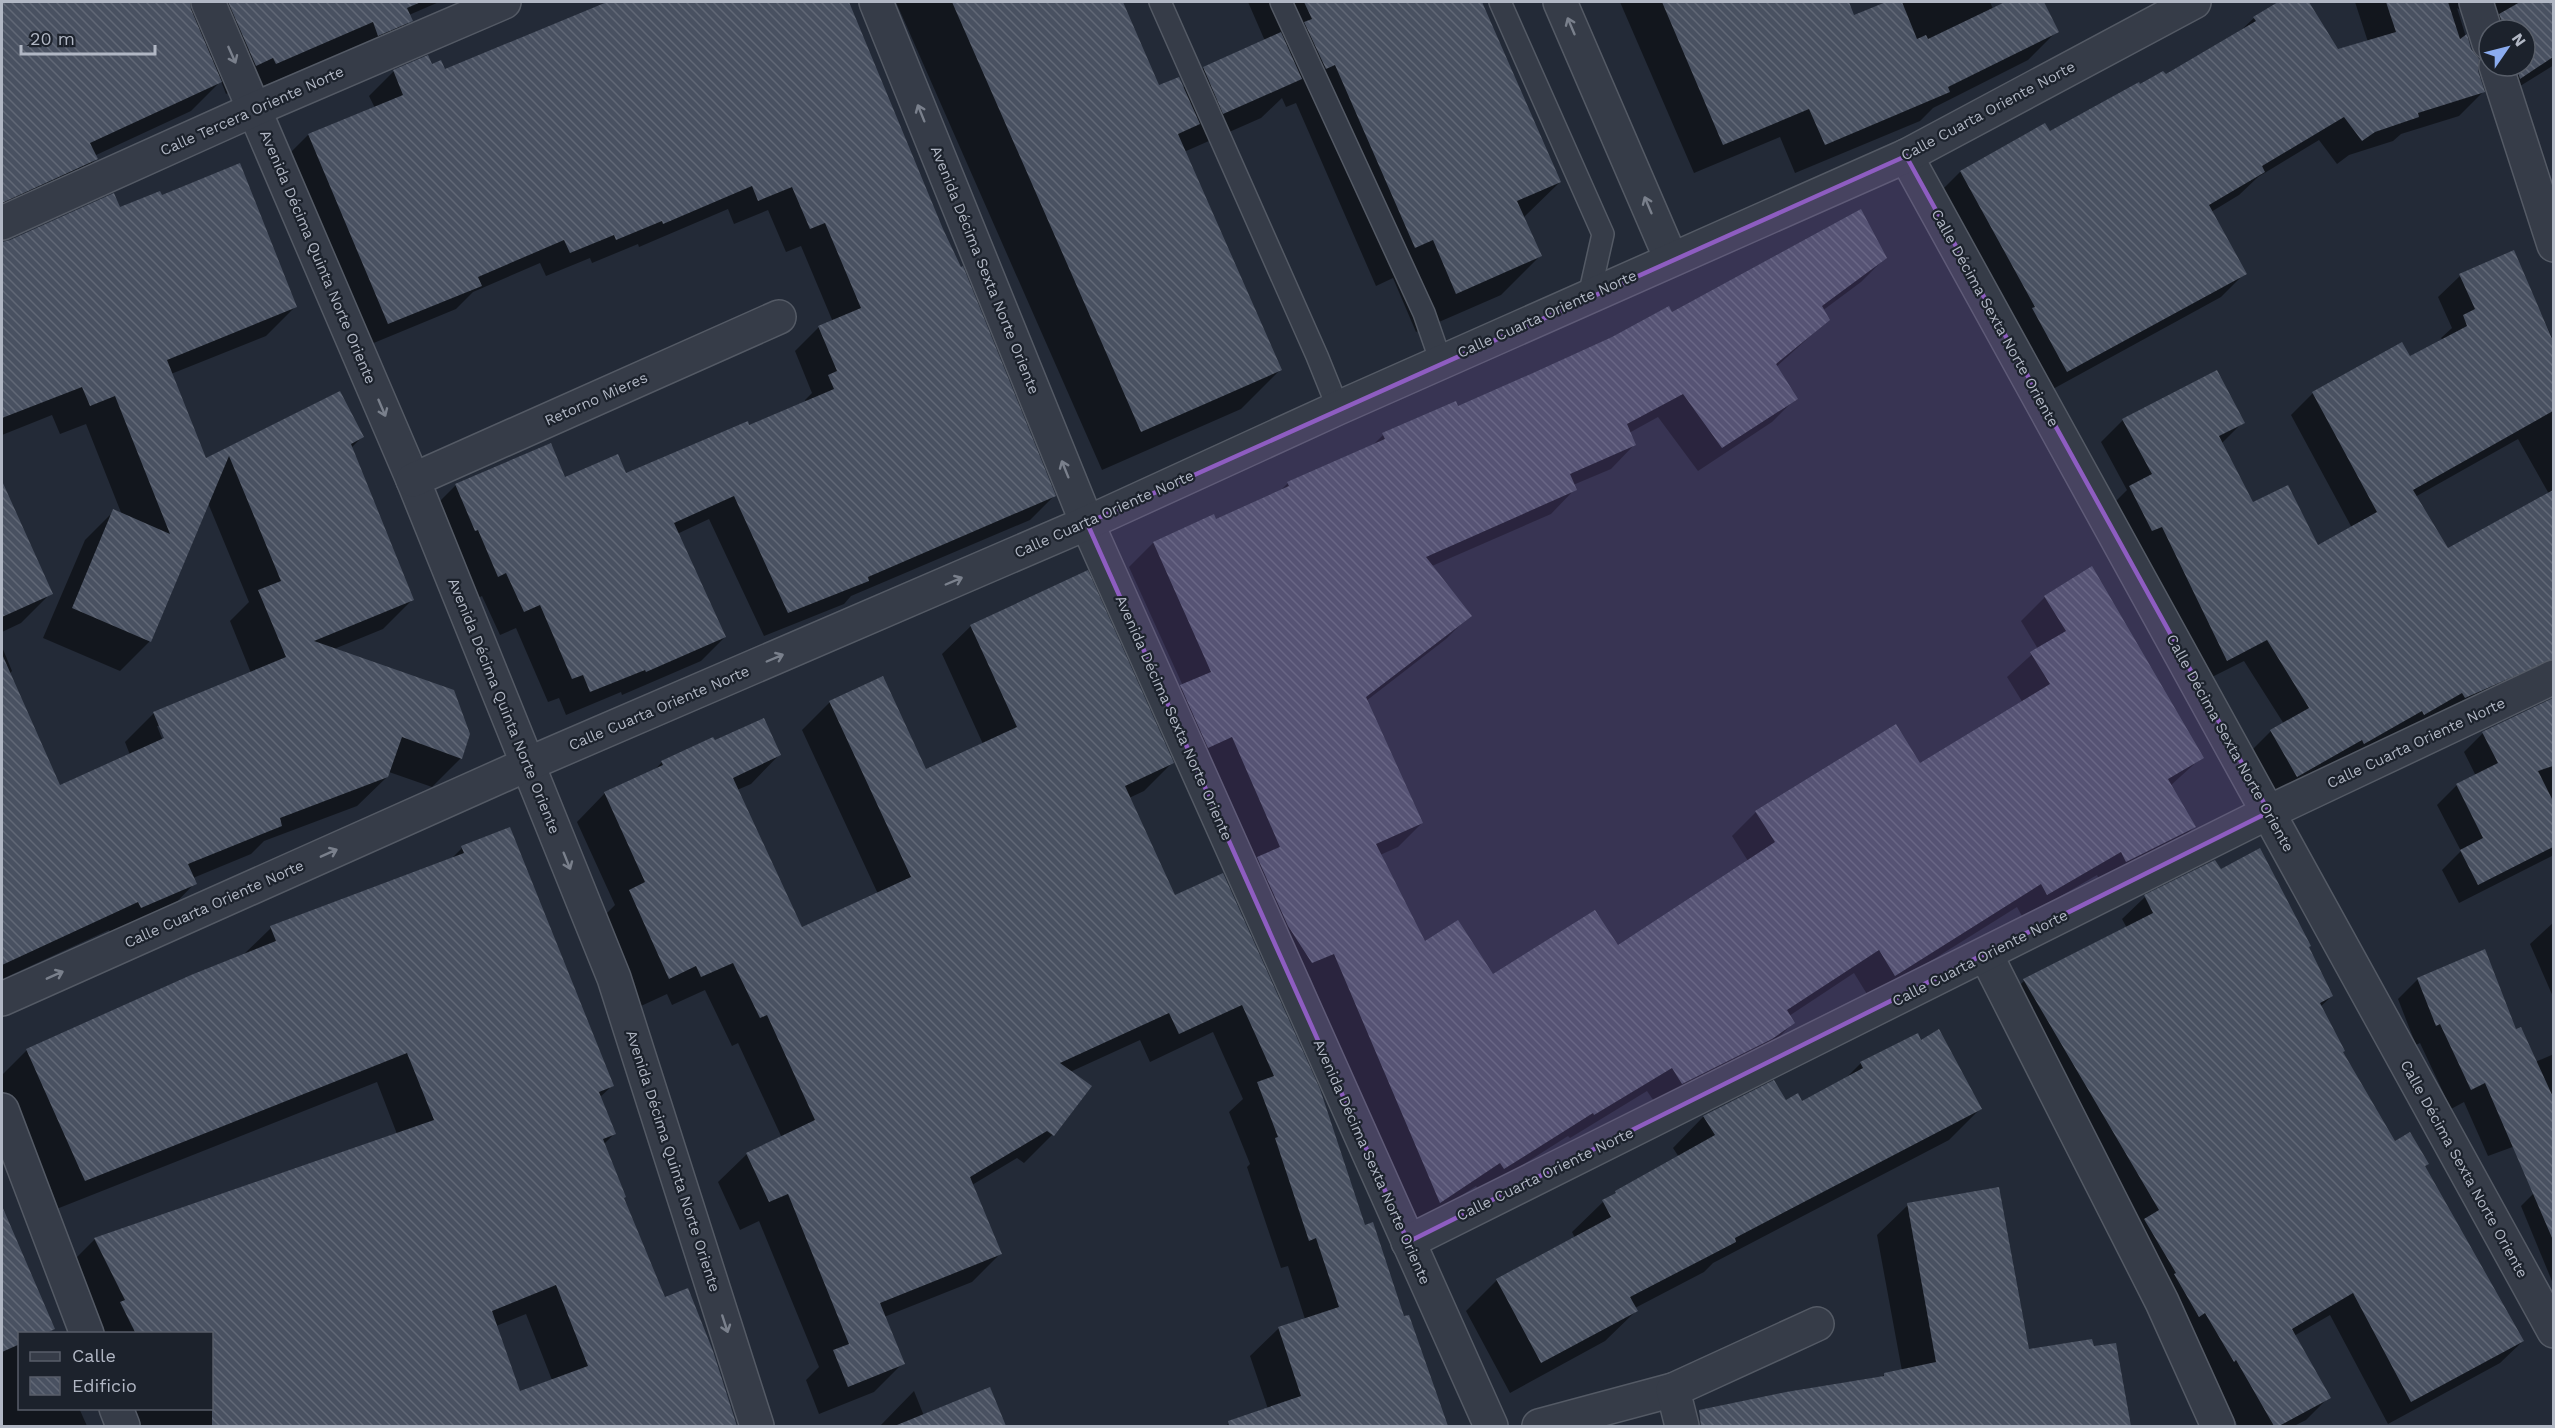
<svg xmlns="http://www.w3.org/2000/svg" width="2555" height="1428" viewBox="0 0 2555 1428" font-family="'Work Sans',sans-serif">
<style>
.shadow{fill:#0007;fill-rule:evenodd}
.building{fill:url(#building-back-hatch);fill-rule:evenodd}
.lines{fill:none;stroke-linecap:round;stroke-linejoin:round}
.lane-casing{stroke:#545a65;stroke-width:24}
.street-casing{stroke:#545a65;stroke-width:36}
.lane{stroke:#363c48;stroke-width:21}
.street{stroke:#363c48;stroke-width:33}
.oneway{stroke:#7a808c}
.marked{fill:#8e5dc1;fill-opacity:0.2;stroke:#8e5dc1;stroke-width:4.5;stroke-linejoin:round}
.labels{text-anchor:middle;stroke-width:4.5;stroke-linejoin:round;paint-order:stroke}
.street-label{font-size:15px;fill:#b1b7c4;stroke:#1c222c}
</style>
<defs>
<pattern id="building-back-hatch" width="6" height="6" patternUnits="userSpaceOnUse" patternTransform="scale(1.5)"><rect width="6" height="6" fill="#495161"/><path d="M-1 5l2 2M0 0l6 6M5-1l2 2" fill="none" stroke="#616876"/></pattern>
</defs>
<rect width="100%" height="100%" fill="#232a37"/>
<g class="shadow">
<path d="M2 2H439L409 15 411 20 382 50 349 64 344 52 247 93 244 86 226 94 221 81 191 111 94 156 96 159 67 188 2 218Z"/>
<path d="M613 2H847L1054 496 1030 520 851 596 844 604 764 636 709 519 677 534 725 637 701 661 622 695 621 692 566 715 559 698 548 702 516 628 500 635 482 596 474 600 432 509 456 485 550 445 564 479 625 475 806 403 805 400 812 393 795 351 819 327 833 322 801 246 786 252 768 210 734 224 728 209 639 247 638 244 592 263 590 258 546 276 540 263 473 292 456 309 364 347 284 159 308 135 375 108 369 96 393 72 427 57 431 66 444 71Z"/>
<path d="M896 2H1121L1159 87 1183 88 1203 68 1265 41 1248 2H1480L1560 182 1523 218 1540 256 1501 295 1416 332 1393 278 1376 286 1296 103 1286 107 1282 98 1261 118 1184 152 1280 370 1241 409 1102 470Z"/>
<path d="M1620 2H1847L1854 17 1890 2H1990L1993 9 2008 2H2042L2057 31 2028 60 1933 108 1920 121 1795 173 1780 137 1694 173Z"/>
<path d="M2281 2H2307L2338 51 2368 42 2355 2H2554V65L2496 101 2470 20 2465 13 2457 8 2483 92 2459 116 2401 134 2393 141 2349 155 2337 164 2319 140 2258 177 2239 195 2211 212 2245 273 2221 297 2042 395 1936 196 1960 172 2045 125 2049 133 2140 86 2165 76 2239 32 2254 18ZM2489 30H2525V66H2489Z"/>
<path d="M120 209 295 307 266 336 171 374 206 460 340 393 362 437 351 448 412 600 383 629 334 649 461 758 432 787 389 772 387 777 357 806 264 841 251 854 193 878 195 883 166 913 112 936 109 930 2 979V647L12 671 9 674 59 787 130 755 125 742 154 713 251 673 230 621 249 602 208 503 149 642 120 671 43 638 85 540 114 511 122 515 86 424 60 434 52 415 2 435V243ZM157 726H160L168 744 165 746Z"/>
<path d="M2513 252 2554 342V544L2530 557 2554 599V654L2442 718 2274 798 2249 753 2271 731 2284 724 2244 661 2204 681 2108 509 2127 490 2101 442 2123 420 2243 422 2221 444 2252 504 2317 547 2352 528 2291 415 2313 393 2409 358 2443 341 2441 338 2452 328 2438 297 2460 276ZM2518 439 2549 494 2447 550 2415 497Z"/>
<path d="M1885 258 1861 282 1822 311 1828 320 1776 367 1796 398 1772 422 1698 471 1658 417 1629 433 1635 444 1611 469 1573 485 1575 489 1551 514 1432 566 1470 615 1446 639 1366 701 1422 823 1398 847 1380 855 1425 943 1493 976 1617 947 1748 861 1732 836 1756 812 1920 765 2023 703 2007 677 2038 649 2021 621 2045 597 2202 757 2170 786 2194 827 2170 851 2102 885 2097 875 2023 918 2017 907 1870 999 1854 973 1789 1016 1793 1023 1769 1047 1658 1107 1647 1091 1570 1138 1568 1136 1480 1192 1476 1186 1415 1226 1310 977 1287 986 1157 711 1183 686 1129 567 1153 543 1214 516 1216 521 1278 493 1288 483 1372 446 1383 435 1457 408 1671 314Z"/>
<path d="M24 534 51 593 21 623 2 632V544Z"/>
<path d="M971 626 1172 763 1144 791 1129 798 1175 897 1222 875 1364 1227 1403 1318 1408 1317 1446 1426H1226L1230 1422 1268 1409 1250 1356 1279 1328 1305 1319 1288 1266 1281 1268 1247 1167 1250 1164 1229 1112 1243 1099 1213 1032 1150 1062 1140 1040 1070 1072 1090 1086 1052 1135 1024 1163 1017 1158 972 1185 1000 1254 972 1282 884 1317 903 1363 874 1392 819 1414 806 1380 819 1367 759 1221 740 1230 718 1182 747 1154 782 1138 738 1043 732 1046 705 990 672 1005 667 994 641 1006 601 919 615 905 577 822 605 793 653 772 662 762 714 742 779 755 751 784 737 790 802 929 878 894 802 730 830 702 925 771 983 744 942 654Z"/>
<path d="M2554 698V855L2459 903 2442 870 2461 851 2437 805 2457 785 2476 776 2464 752 2483 733Z"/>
<path d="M462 848 612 1086 599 1098 614 1134 604 1144 623 1198 664 1299 712 1351 737 1426H122L113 1408H212V1334H91L65 1269 95 1239 397 1134 377 1082 54 1210 2 1092V1075L27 1050 242 956 271 928 450 860ZM526 1314 552 1380 519 1392 496 1326Z"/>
<path d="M2220 871 2307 947 2332 996 2320 1007 2341 1053 2394 1143 2427 1164 2424 1167 2523 1341 2500 1363 2388 1424 2330 1315 2294 1336 2329 1397 2306 1420 2294 1426H2238L2001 1003 2024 981 2127 928 2122 919 2145 897Z"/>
<path d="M2554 922V999L2530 944Z"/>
<path d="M2418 979 2515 1031 2535 1062 2554 1054V1132L2488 1156 2464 1102 2451 1109 2420 1043 2416 1045 2398 999Z"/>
<path d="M1921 1042 1980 1109 1949 1140 1713 1263 1704 1272 1635 1308 1636 1311 1605 1341 1510 1393 1466 1311 1497 1280 1575 1238 1572 1232 1603 1202 1679 1157 1673 1148 1703 1117 1774 1082 1785 1101 1801 1103 1844 1080 1861 1063Z"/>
<path d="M2554 1178V1286L2521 1206 2547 1180Z"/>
<path d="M1908 1205 2027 1351 2092 1348 2115 1344 2130 1426H1722L1737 1412 1881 1378 1884 1375 1902 1371 1877 1235Z"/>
<path d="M2 1233 46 1334H20V1408H79L87 1426H2Z"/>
<path d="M990 1389 1005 1426H880L914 1391 924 1416Z"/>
</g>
<g class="building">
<path d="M2 2H190L191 9 222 82 90 143 98 159 2 203Z"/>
<path d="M228 2H421L407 8 413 21 378 36 373 22 276 64 273 58 256 66Z"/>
<path d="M607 2H849L943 229 961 267 963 266 1056 496 868 577 869 581 788 613 734 496 674 523 726 637 646 672 645 670 590 692 583 675 572 679 540 605 524 612 506 573 498 577 478 530 475 531 455 484 551 443 565 477 618 454 626 473 748 421 749 425 834 389 828 375 837 371 818 326 861 308 825 223 810 229 792 187 758 201 752 186 663 224 662 221 616 240 614 235 570 253 564 240 478 277 482 286 388 324 308 134 403 95 393 70 428 55 432 64 441 60 445 69Z"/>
<path d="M952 2H1123L1159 85 1179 77 1200 124 1178 134 1282 370 1141 432Z"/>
<path d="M1304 2H1482L1561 182 1517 201 1542 256 1456 294 1433 240 1415 248 1335 65 1326 69 1304 22 1312 19Z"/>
<path d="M1662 2H1849L1854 15 1886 2H1902L1917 39 1926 35 1928 39 2005 2H2044L2059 32 1948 87 1950 92 1825 145 1809 109 1723 145Z"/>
<path d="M2278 2H2309L2338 49 2396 32 2386 2H2448L2460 39 2467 34 2471 49 2479 59 2478 71 2485 92 2418 113 2419 117 2375 132 2362 141 2344 117 2262 166 2265 172 2209 205 2247 274 2067 372 2032 308 2035 307 1960 171 2045 123 2050 131 2139 82 2140 84 2163 71 2166 74 2256 21 2253 17Z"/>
<path d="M2520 2H2553V57L2520 79 2516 66H2525V30H2505L2499 14Z"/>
<path d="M1281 32 1302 79 1223 114 1203 67Z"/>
<path d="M240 163 297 307 167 360 206 458 340 391 364 437 351 444 414 600 314 641 454 690 470 734 462 759 402 737 388 777 280 818 282 826 188 864 197 884 141 908 138 902 2 965V654L60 785 164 738 153 712 286 657 258 590 281 581 229 456 151 642 72 608 113 509 170 534 115 396 90 406 82 387 2 418V242L10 240 114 193 120 207 160 191 162 195Z"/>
<path d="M1861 209 1887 258 1822 306 1830 320 1776 364 1798 399 1722 448 1683 394 1627 424 1636 445 1570 474 1577 490 1426 557 1472 616 1366 697 1423 823 1376 844 1425 941 1458 920 1493 974 1595 910 1618 945 1775 842 1755 811 1896 724 1920 763 2050 684 2030 652 2066 631 2044 596 2092 566 2204 758 2168 779 2196 827 2126 862 2121 852 2047 895 2041 884 1895 976 1879 950 1787 1010 1795 1023 1772 1039 1682 1084 1672 1068 1594 1115 1593 1113 1504 1169 1500 1163 1440 1203 1334 954 1312 963 1288 926 1257 857 1280 847 1232 737 1208 748 1180 685 1211 672 1153 542 1214 514 1216 519 1289 486 1287 482 1385 439 1382 433 1456 401 1458 406 1533 373 1612 337 1669 306 1672 312Z"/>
<path d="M2514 250 2553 341V411L2413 490 2448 548 2553 490V659L2465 698 2462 693 2424 715 2422 711 2364 744 2362 740 2297 777 2270 730 2309 708 2267 640 2227 661 2162 527 2152 531 2129 486 2152 474 2122 419 2217 370 2245 423 2219 436 2253 502 2288 485 2318 545 2377 512 2312 392 2402 342 2410 356 2467 326 2463 315 2475 309 2459 274Z"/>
<path d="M2 481 53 594 2 617Z"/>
<path d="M1088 570 1174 763 1125 786 1175 895 1223 873 1320 1089 1365 1225 1373 1222 1404 1316 1409 1315 1448 1426H1229L1228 1421 1301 1396 1278 1327 1339 1307 1316 1238 1309 1241 1275 1138 1278 1137 1257 1082 1274 1076 1242 1005 1179 1034 1169 1013 1060 1063 1092 1086 1054 1136 1047 1131 970 1177 1002 1254 880 1303 905 1364 848 1387 833 1350 849 1344 788 1194 769 1202 746 1153 815 1120 767 1015 760 1018 733 963 701 977 696 966 669 979 629 890 645 882 604 792 663 765 661 761 713 737 715 740 764 718 781 755 733 778 802 927 911 877 829 701 883 676 926 769 1017 727 970 625Z"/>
<path d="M2553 698V766L2538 771 2553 801V847L2478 885 2460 850 2483 838 2456 784 2498 763 2482 732Z"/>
<path d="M510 827 614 1086 599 1092 616 1134 603 1139 626 1197 624 1198 665 1297 688 1288 713 1351 737 1426H212V1334H136L120 1302 125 1300 94 1238 434 1120 407 1053 85 1181 26 1049 191 975 276 941 270 926 464 853 461 846ZM556 1285 588 1366 520 1391 492 1311Z"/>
<path d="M2260 848 2311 946 2309 947 2333 996 2320 1003 2345 1051 2343 1052 2395 1141 2410 1132 2429 1164 2425 1166 2524 1341 2411 1402 2353 1293 2292 1329 2331 1398 2279 1426H2274L2236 1360 2234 1362 2205 1313 2199 1317 2174 1274 2176 1273 2144 1219 2159 1210 2023 979 2153 913 2144 895 2215 860 2221 869Z"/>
<path d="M2485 949 2516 1029 2521 1027 2553 1097V1240L2485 1083 2471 1090 2440 1024 2436 1026 2417 978Z"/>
<path d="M1939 1029 1982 1109 1735 1238 1736 1242 1630 1297 1638 1311 1541 1363 1496 1279 1611 1217 1602 1200 1616 1193 1615 1191 1715 1135 1703 1116 1774 1080 1786 1100 1798 1093 1802 1101 1863 1068 1860 1062 1918 1033 1921 1040Z"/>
<path d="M1999 1187 2029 1349 2092 1339 2094 1346 2116 1343 2131 1426H1701L1699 1410 1786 1392 1884 1376V1373L1936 1362 1907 1203Z"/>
<path d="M2 1206 55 1329 44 1334H20V1344L2 1352Z"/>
<path d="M990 1387 1006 1426H897V1425Z"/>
</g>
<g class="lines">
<g class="lane-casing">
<g id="lane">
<path d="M1160 2 1317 356 1338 408"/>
<path d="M1281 2 1424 313 1441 362"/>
<path d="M1500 2 1603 234 1589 296"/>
</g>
</g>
<g class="street-casing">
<g id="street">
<path d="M208 2 413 480 614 978 757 1426"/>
<path d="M876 2 1087 523 1491 1426"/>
<path d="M1560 2 1671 259"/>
<path d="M2476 2 2489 43"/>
<path d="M2496 66 2554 245"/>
<path d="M1906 156 2554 1331"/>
<path d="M2 223 255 109 504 2"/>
<path d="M413 480 779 317"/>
<path d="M1986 955 2162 1302 2218 1426"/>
<path d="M2 999 528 764 1087 523 1338 408 1906 156 2194 2"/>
<path d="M2 1110 87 1334"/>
<path d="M1408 1242 2269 812 2554 677"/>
<path d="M116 1408 123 1426"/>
<path d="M1539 1426 1673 1390"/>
<path d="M1682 1426 1673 1390 1817 1324"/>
</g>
</g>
<use href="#lane" class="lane"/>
<use href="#street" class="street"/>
</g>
<defs><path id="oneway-shaft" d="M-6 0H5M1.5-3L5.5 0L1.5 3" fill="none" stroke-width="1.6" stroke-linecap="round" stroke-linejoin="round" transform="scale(1.5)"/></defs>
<g class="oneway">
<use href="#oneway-shaft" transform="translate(1571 26) rotate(-113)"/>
<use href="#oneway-shaft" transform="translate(232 55) rotate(66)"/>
<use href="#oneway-shaft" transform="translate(921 113) rotate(-112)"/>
<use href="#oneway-shaft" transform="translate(1648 205) rotate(-113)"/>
<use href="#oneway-shaft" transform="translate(382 408) rotate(67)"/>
<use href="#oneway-shaft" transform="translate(1065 469) rotate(-112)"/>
<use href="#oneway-shaft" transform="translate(954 581) rotate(-23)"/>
<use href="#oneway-shaft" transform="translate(775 658) rotate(-23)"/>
<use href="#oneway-shaft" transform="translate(329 853) rotate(-24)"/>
<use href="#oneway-shaft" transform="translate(567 861) rotate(68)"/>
<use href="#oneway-shaft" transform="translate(55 975) rotate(-24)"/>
<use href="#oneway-shaft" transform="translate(725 1324) rotate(72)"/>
</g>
<path class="marked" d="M1906 156 2269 812 1408 1242 1087 523Z"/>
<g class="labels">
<g class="street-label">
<text transform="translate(252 111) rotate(-24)" y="5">Calle Tercera Oriente Norte</text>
<text transform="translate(1988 111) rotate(-28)" y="5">Calle Cuarta Oriente Norte</text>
<text transform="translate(318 257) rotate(67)" y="5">Avenida Décima Quinta Norte Oriente</text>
<text transform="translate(985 270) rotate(68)" y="5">Avenida Décima Sexta Norte Oriente</text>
<text transform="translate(1547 314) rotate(-24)" y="5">Calle Cuarta Oriente Norte</text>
<text transform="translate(1995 318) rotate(61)" y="5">Calle Décima Sexta Norte Oriente</text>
<text transform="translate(596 399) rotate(-24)" y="5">Retorno Mieres</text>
<text transform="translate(1104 514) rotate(-24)" y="5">Calle Cuarta Oriente Norte</text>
<text transform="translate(504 706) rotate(68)" y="5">Avenida Décima Quinta Norte Oriente</text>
<text transform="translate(659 708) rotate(-23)" y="5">Calle Cuarta Oriente Norte</text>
<text transform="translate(1174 718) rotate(66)" y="5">Avenida Décima Sexta Norte Oriente</text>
<text transform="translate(2230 743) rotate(61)" y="5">Calle Décima Sexta Norte Oriente</text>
<text transform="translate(2416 743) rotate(-25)" y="5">Calle Cuarta Oriente Norte</text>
<text transform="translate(214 904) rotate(-24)" y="5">Calle Cuarta Oriente Norte</text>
<text transform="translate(1980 958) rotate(-27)" y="5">Calle Cuarta Oriente Norte</text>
<text transform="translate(673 1161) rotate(72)" y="5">Avenida Décima Quinta Norte Oriente</text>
<text transform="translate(1372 1162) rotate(66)" y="5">Avenida Décima Sexta Norte Oriente</text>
<text transform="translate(2464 1169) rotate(61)" y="5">Calle Décima Sexta Norte Oriente</text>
<text transform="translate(1545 1174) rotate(-26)" y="5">Calle Cuarta Oriente Norte</text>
</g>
</g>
<rect width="2555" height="1428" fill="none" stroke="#b1b7c4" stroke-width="6"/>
<rect x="18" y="1332" width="195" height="78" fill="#1c222c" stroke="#585e69" stroke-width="1.5"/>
<rect x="30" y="1352" width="30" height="9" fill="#363c48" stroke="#585e69" stroke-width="1.5"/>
<text x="72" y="1362" font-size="18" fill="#b1b7c4">Calle</text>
<rect x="30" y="1377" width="30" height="18" fill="url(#building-back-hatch)" stroke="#585e69" stroke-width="1.5"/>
<text x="72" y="1392" font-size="18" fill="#b1b7c4">Edificio</text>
<g transform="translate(2507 48) rotate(55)"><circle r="28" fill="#1c222c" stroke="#585e69" stroke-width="1.5"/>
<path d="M0-4.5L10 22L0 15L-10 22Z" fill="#8bacef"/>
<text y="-9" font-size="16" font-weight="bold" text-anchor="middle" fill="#b1b7c4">N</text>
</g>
<path d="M21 45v9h134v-9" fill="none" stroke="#b1b7c4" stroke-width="3"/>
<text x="30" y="45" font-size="18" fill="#b1b7c4" stroke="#1c222c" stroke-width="4.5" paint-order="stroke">20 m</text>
</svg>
